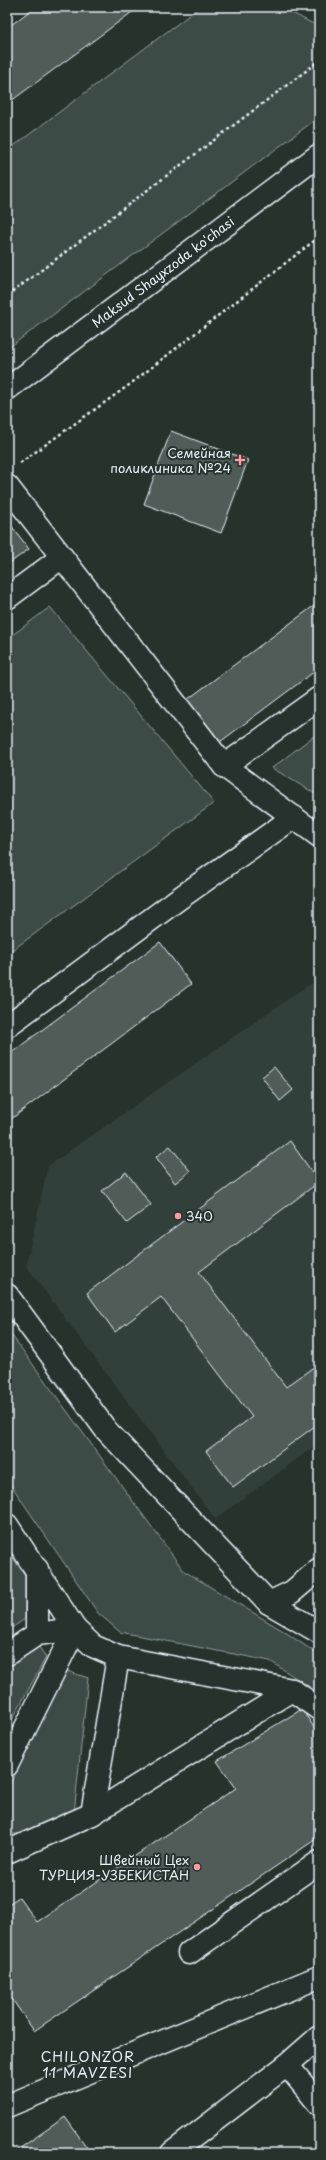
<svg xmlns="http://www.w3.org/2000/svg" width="326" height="2160" viewBox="0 0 326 2160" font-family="'Playpen Sans',sans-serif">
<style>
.built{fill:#333f3a}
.green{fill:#3e4b47;stroke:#939ea0}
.building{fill:#505c59;stroke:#e8f1f8}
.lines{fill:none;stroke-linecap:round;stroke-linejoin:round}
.minor-casing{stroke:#e8f1f8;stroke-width:25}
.path{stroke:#e8f1f8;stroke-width:2.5;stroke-dasharray:3 3;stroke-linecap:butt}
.minor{stroke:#26332d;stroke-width:22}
.poi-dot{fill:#ff9aa2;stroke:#26332d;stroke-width:1.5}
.labels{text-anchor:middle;stroke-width:4;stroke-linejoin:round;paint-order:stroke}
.street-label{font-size:13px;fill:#e8f1f8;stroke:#26332d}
.poi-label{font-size:13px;fill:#e8f1f8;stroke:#26332d;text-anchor:end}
.neighbourhood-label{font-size:14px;letter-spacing:1px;fill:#e8f1f8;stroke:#26332d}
</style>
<rect width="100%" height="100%" fill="#26332d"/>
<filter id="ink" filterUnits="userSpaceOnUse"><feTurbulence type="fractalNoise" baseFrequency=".025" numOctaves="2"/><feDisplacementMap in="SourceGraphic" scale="8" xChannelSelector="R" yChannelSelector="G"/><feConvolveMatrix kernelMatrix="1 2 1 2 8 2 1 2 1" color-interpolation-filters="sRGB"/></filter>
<g filter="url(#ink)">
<path class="built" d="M311 983 319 991V1443L215 1519 26 1266 48 1166Z"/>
<g class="green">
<path d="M200 7H281L319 27V117L7 349V151Z"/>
<path d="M50 607 214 803 7 954V639Z"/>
<path d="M319 732V796L272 768Z"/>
<path d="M7 1329 184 1571 285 1632 319 1655V1693L270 1661 120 1632 98 1613 7 1479Z"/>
<path d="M7 1550 25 1575V1619L7 1631Z"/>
<path d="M38 1646 46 1657 7 1729V1667Z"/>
<path d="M67 1671 88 1678 74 1814 40 1837 7 1833V1790Z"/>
</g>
<g class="building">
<path d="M35 7H139L7 104V28Z"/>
<path d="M171 431 248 460 221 533 144 504Z"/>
<path d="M7 520 29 549 7 565Z"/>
<path d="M319 602V668L216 745 184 702Z"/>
<path d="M160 942 191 984 7 1122V1056Z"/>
<path d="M274 1067 293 1090 280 1101 262 1077Z"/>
<path d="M290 1141 319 1182 199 1272 286 1387 319 1363V1423L233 1487 206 1451 252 1417 161 1297 115 1332 87 1293Z"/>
<path d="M170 1146 190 1171 175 1183 156 1157Z"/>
<path d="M126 1172 151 1205 127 1223 102 1191Z"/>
<path d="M302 1709 319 1735V1837L34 2031 7 1992V1905L19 1897 37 1922 236 1788 217 1761Z"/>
<path d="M65 2117 91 2153H13Z"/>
</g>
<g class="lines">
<g class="minor-casing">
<g id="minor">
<path d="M7 389 319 155"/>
<path d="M7 486 224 766 319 836"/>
<path d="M7 598 62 557"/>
<path d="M224 766 319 698"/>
<path d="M7 1026 177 900 294 817"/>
<path d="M7 1295 106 1430 269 1603 319 1632"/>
<path d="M7 1525 75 1629 7 1765"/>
<path d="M269 1603 292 1592 319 1569"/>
<path d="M37 1634V1569"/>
<path d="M7 1654 37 1634 75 1629 93 1646 118 1657 92 1814"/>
<path d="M118 1657 292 1690 319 1709"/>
<path d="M7 1852 92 1814 292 1690"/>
<path d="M189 1953 319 1862"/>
<path d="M319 2037 287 2065 319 2104"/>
<path d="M7 2106 319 1977"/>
<path d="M172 2153 287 2065"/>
</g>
</g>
<g class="path">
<path d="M7 296 319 61"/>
<path d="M20 463 129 385 319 237"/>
</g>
<use href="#minor" class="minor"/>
</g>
</g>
<g class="poi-dot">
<path d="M238 454h4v4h4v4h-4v4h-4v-4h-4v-4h4z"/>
<circle cx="178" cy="1216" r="4"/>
<circle cx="197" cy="1867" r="4"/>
</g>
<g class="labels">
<g class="street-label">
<text transform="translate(163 272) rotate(-37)" y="5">Maksud Shayxzoda ko'chasi</text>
</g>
<g class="poi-label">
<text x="231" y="458">Семейная<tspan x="231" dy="15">поликлиника №24</tspan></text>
<text x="186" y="1221" text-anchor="start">340</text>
<text x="189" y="1865">Швейный Цех<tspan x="189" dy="15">ТУРЦИЯ-УЗБЕКИСТАН</tspan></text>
</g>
<g class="neighbourhood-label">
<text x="88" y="2062">CHILONZOR<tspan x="88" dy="16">11 MAVZESI</tspan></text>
</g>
</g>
<rect width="326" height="2160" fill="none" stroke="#26332d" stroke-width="24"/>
<rect x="12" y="12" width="302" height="2136" fill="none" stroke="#e8f1f8" stroke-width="1.5" filter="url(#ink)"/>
</svg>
